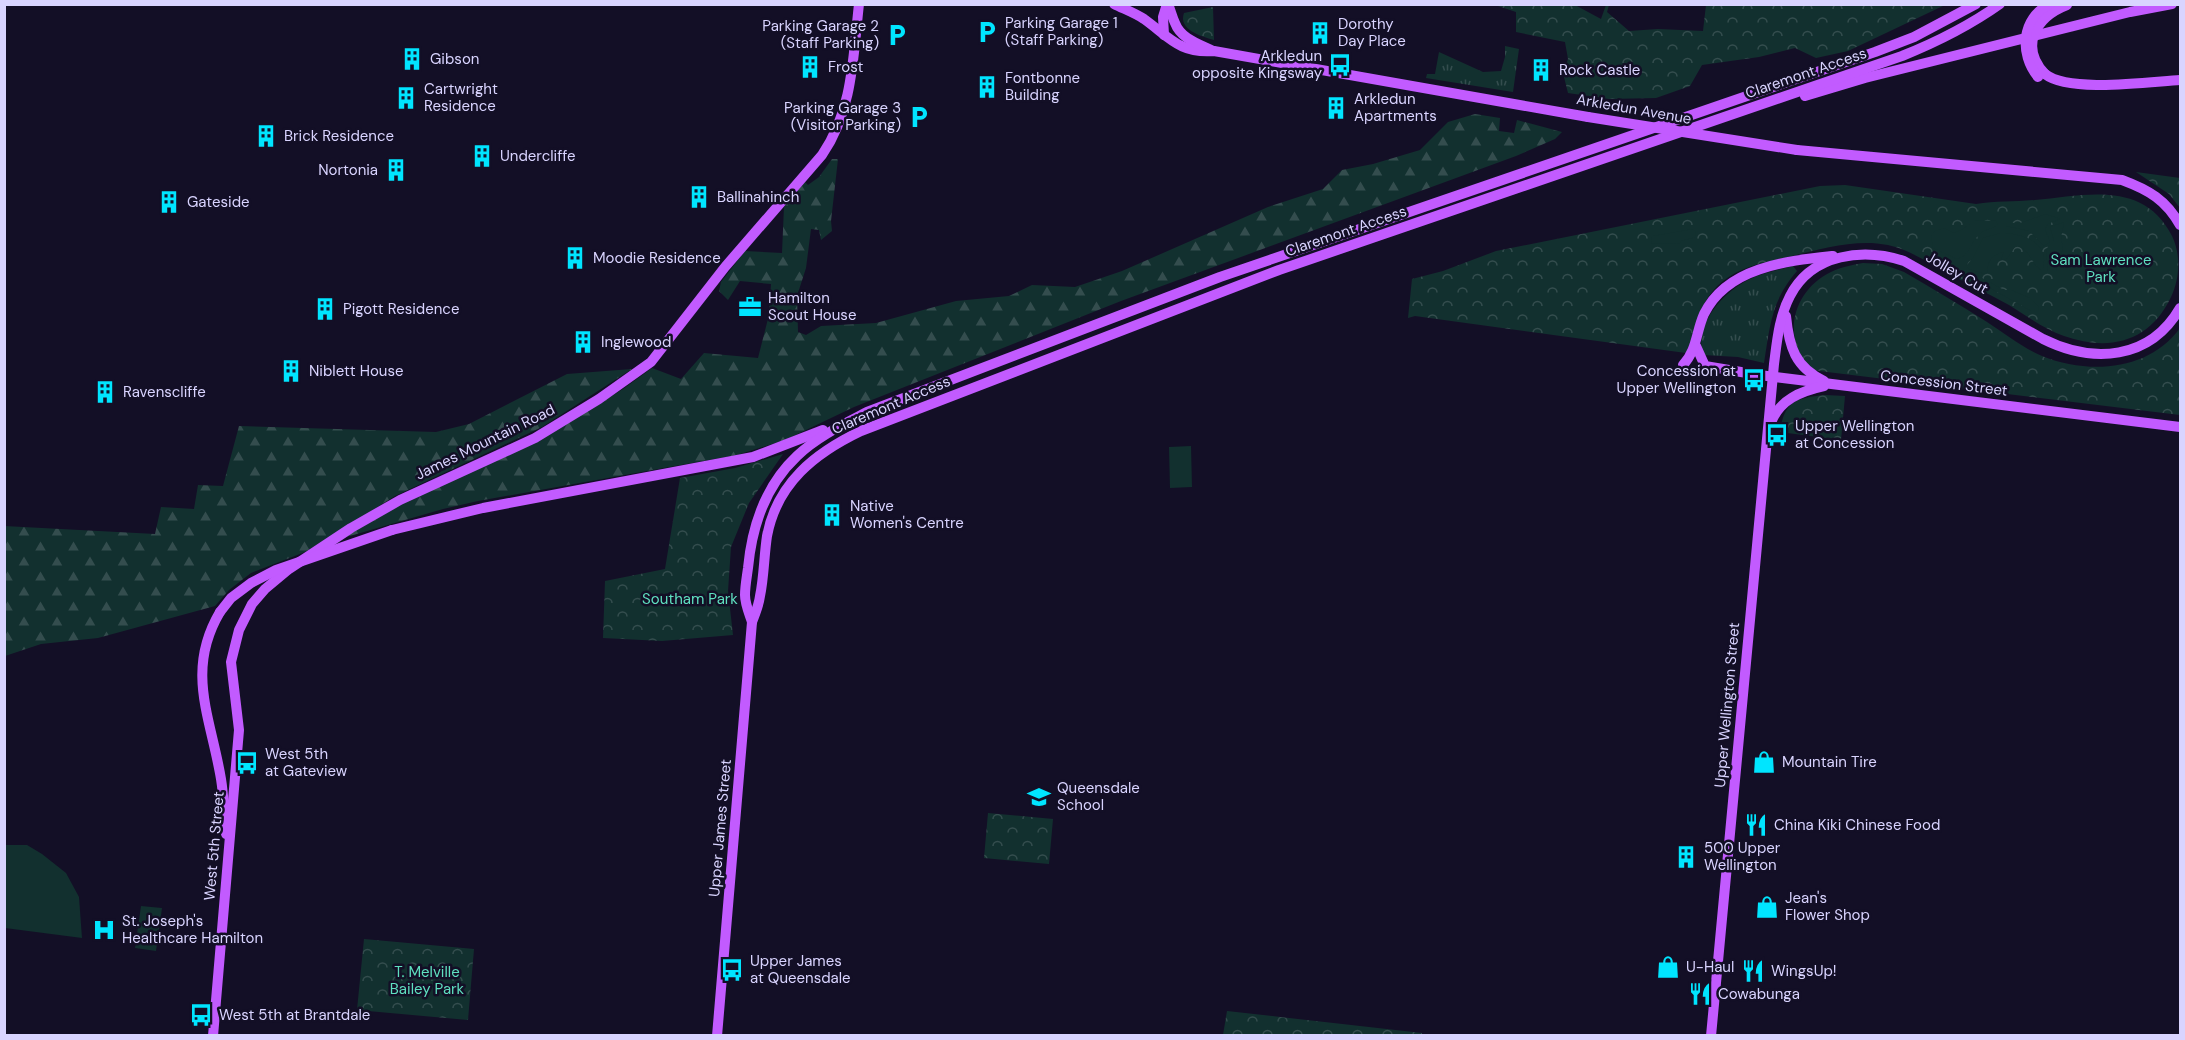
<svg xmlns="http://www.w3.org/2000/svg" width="2185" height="1040" viewBox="0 0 2185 1040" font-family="'DM Sans',sans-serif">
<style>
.grass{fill:url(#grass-tufts)}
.forest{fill:url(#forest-firs)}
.park{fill:url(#park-crowns)}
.garden{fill:#12302f}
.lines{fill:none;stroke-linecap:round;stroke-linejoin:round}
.major{stroke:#c25bff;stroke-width:10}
.major-bridge{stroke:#c25bff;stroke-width:10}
.labels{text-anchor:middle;stroke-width:5;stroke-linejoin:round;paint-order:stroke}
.poi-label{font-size:15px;fill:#d9d4ff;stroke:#130f26;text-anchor:start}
.street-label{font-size:15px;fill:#d9d4ff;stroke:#130f26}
.park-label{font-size:15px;fill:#5fe0c0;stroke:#130f26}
</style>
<defs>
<pattern id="grass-tufts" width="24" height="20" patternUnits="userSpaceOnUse" patternTransform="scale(1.5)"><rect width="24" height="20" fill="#12302f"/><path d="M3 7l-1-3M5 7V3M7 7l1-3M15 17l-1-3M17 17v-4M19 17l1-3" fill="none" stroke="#344d4e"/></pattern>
<pattern id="forest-firs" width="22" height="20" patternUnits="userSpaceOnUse" patternTransform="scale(1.5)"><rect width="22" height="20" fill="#12302f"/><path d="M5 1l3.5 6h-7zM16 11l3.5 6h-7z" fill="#344d4e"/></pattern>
<pattern id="park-crowns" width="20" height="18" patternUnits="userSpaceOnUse" patternTransform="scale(1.5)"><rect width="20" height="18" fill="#12302f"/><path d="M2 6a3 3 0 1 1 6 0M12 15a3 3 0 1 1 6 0" fill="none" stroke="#344d4e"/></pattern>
</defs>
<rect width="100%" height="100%" fill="#130f26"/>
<g class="grass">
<path d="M1505 46 1519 49 1513 92 1426 78 1427 74H1435L1439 52 1483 72 1501 71 1505 57Z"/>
<path d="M1793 266 1797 271C1771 301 1770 326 1764 363L1738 357 1703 355C1694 325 1722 293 1748 280 1762 273 1778 270 1793 266Z"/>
</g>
<g class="forest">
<path d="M1475 114 1500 118 1499 131 1514 133 1517 120 1562 132 1555 139 1516 156 1121 301 854 407 785 440 737 455 478 501 443 509 343 538 406 501 547 436 623 389 652 368 681 379 704 353 758 358 769 315 771 284 740 281 728 300 719 291 721 282 745 251 782 253 784 207 805 182 808 185 819 177 832 159H838L831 221 832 231 821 240 819 230 811 229 806 268 797 296 798 332 806 335 821 326 876 323 956 301 1009 296 1032 285 1075 287 1122 271 1268 207 1323 189 1342 170 1373 164 1420 150 1448 122Z"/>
<path d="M632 369 542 427 395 496 305 552 251 573 229 590 215 606 98 638 41 644 5 656 4 526 155 534 161 507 194 509 198 485 223 486 239 426 436 432 469 424 567 374Z"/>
</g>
<g class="park">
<path d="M1495 5H1575L1601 19 1606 5H1609L1607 12 1629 31 1658 29 1703 31 1706 5H1945L1848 51 1816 58 1795 48 1759 57 1702 65 1690 86 1656 98 1609 99 1568 93 1563 73 1568 59 1565 42 1516 32V12Z"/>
<path d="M1213 7 1214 40C1201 36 1178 30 1184 13Z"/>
<path d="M2136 172 2180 178V208L2169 194Z"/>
<path d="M1845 185 1976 204C1996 201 2015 202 2035 200 2086 195 2144 180 2172 236 2181 255 2180 278 2171 297 2150 342 2109 352 2064 336 2044 329 2027 316 2009 305 1989 294 1969 284 1949 274 1929 263 1910 250 1888 245 1849 237 1805 254 1767 262 1718 272 1696 301 1691 350L1686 353 1415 316 1408 318 1412 279 1443 271 1496 251 1820 186Z"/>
<path d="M1863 263 1882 264 1904 272C1932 288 1960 305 1987 322 2004 333 2023 348 2042 356 2089 375 2149 371 2180 328V415L1811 370C1781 338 1792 291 1831 272 1841 267 1852 265 1863 263Z"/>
<path d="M1825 395 1845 396 1841 440 1780 432C1784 401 1796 398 1825 395Z"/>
<path d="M783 454 749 503 731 547 728 591 733 635 662 641 603 638 605 581 665 569 680 478 735 468Z"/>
<path d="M988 813 1053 819 1049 864 984 858Z"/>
<path d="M364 939 474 949 468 1020 357 1010Z"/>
<path d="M1227 1011 1422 1033V1035H1223Z"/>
</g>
<g class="garden">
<path d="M2046 214 2060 219 2048 224 2045 229 2050 242 2044 246 2029 231 2006 226 2007 223H2020Z"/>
<path d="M1974 220 1996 221 1998 225C1992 229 1985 229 1980 234 1970 242 1971 255 1957 259L1933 248 1931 236 1935 231 1944 228 1954 233 1963 229Z"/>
<path d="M2064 222 2061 238 2063 248 2056 271H2048L2046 249 2054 241 2050 227Z"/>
<path d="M1693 229 1695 231 1696 237 1681 241 1680 243 1652 244 1651 237 1653 236Z"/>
<path d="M2000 233C2021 233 2050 241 2043 268L2041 270C2031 264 2031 251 2018 246L2015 247 2006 260 2001 259 2004 252C1992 255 1987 260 1988 272L1985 274 1969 269 1966 266 1973 258 1983 238Z"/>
<path d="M1973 273 2004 290H2011L2030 298 2039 307 2038 311H2031L1983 284 1975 283 1967 277Z"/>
<path d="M1191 446 1192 487 1170 488 1169 447Z"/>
<path d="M5 845H27L42 854 66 873 79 897 82 938 5 928Z"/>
<path d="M141 906 162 908 156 951 135 948Z"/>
</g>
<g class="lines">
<g class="major">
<path d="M1114 4C1124 9 1135 13 1144 19 1169 37 1180 54 1214 51L1588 117"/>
<path d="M1168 4C1171 11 1172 17 1175 23 1181 39 1199 44 1213 51"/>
<path d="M1164 35 1163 17 1167 4"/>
<path d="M2045 74C2069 93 2148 82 2180 80"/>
<path d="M1805 96 1865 78 2130 12 2172 4"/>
<path d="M1797 150 2122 180C2149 190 2166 200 2180 225"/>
<path d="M1786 316C1789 347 1795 367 1824 381"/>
<path d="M1696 346 1705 366 1759 375 2180 427"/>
<path d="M1683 365C1697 350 1696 332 1704 314 1727 267 1786 261 1833 256"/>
<path d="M1771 423C1779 400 1801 391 1824 386"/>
<path d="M392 530 483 508 753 457 823 430"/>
<path d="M220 612C185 671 211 718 221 779 224 797 224 816 226 834"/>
<path d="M752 622C749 613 745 604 745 595 745 586 747 576 748 568 752 526 766 485 797 456 817 437 842 425 867 412L1220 277 1875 52 1914 37 1976 4"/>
<path d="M213 1036 239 730 231 662 239 630 252 604 265 589 289 569 351 528 400 500 535 438 599 399 651 362 725 267 822 155C853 110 853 57 859 4"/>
<path d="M717 1036 752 622C755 614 759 605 760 596 764 577 764 556 767 536 777 483 815 453 861 431L1279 270 1902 56C1937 42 1969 26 2000 4"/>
<path d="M1711 1036 1774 364C1777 341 1779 317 1790 296 1812 253 1864 248 1904 261L2043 339C2093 364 2150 360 2180 308"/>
</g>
<g class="major-bridge">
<path d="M2045 74C2019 46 2036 17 2067 5"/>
<path d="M2038 77C2019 54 2021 18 2050 4"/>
<path d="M1588 117 1797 150"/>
<path d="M220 612 231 598 251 583 276 570 392 530"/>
</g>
</g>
<defs>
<g id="parking-bare" transform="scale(1.8)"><path d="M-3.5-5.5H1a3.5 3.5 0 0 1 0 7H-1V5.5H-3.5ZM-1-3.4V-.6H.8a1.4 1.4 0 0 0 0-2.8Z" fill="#00e5ff" stroke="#130f26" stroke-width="2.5" paint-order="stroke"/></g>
<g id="building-bare" transform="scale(1.8)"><path d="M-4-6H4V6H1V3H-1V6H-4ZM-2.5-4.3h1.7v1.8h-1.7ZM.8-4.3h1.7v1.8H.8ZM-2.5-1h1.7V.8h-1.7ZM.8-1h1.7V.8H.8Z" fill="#00e5ff" stroke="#130f26" stroke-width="2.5" paint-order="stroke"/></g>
<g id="bus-bare" transform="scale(1.8)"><path d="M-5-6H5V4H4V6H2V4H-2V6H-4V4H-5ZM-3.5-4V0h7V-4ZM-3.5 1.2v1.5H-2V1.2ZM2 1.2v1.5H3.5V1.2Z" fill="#00e5ff" stroke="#130f26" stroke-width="2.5" paint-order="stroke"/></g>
<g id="office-bare" transform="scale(1.8)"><path d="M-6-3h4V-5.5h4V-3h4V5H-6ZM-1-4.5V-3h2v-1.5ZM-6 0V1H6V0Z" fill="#00e5ff" stroke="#130f26" stroke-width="2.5" paint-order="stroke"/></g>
<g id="shop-bare" transform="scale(1.8)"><path d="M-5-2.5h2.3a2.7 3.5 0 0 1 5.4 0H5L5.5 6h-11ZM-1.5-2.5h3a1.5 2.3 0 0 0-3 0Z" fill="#00e5ff" stroke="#130f26" stroke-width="2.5" paint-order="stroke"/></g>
<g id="school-bare" transform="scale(1.8)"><path d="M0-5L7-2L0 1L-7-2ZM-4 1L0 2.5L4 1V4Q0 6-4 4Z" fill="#00e5ff" stroke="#130f26" stroke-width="2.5" paint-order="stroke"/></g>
<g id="restaurant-bare" transform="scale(1.8)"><path d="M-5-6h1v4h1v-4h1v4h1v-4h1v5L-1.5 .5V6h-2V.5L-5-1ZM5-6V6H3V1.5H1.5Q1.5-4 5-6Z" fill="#00e5ff" stroke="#130f26" stroke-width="2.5" paint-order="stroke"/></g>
<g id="hospital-bare" transform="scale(1.8)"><path d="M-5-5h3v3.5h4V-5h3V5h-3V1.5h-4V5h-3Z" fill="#00e5ff" stroke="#130f26" stroke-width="2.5" paint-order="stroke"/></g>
</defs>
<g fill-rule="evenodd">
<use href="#parking-bare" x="987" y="32"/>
<use href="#building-bare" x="1320" y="33"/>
<use href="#parking-bare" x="897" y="35"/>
<use href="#building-bare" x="412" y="59"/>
<use href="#bus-bare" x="1340" y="65"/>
<use href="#building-bare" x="810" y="67"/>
<use href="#building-bare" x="1541" y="70"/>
<use href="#building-bare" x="987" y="87"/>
<use href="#building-bare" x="406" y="98"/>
<use href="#building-bare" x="1336" y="108"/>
<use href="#parking-bare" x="919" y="117"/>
<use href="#building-bare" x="266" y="136"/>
<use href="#building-bare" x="482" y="156"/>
<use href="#building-bare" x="396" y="170"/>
<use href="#building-bare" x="699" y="197"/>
<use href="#building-bare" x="169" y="202"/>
<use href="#building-bare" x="575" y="258"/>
<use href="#office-bare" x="750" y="307"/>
<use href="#building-bare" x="325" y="309"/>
<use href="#building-bare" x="583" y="342"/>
<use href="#building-bare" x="291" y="371"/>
<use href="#bus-bare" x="1754" y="380"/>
<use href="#building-bare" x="105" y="392"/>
<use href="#bus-bare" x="1777" y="435"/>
<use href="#building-bare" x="832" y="515"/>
<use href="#shop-bare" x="1764" y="762"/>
<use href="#bus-bare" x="247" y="763"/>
<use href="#school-bare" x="1039" y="797"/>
<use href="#restaurant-bare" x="1756" y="825"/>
<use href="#building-bare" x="1686" y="857"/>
<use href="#shop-bare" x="1767" y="907"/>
<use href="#hospital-bare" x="104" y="930"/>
<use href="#shop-bare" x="1668" y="967"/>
<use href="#bus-bare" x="732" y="970"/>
<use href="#restaurant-bare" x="1753" y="971"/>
<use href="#restaurant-bare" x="1700" y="994"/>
<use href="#bus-bare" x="201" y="1015"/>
</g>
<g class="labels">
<g class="poi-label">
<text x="1005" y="28">Parking Garage 1<tspan x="1005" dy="17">(Staff Parking)</tspan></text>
<text x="1338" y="29">Dorothy<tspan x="1338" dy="17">Day Place</tspan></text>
<text x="879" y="31" text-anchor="end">Parking Garage 2<tspan x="879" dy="17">(Staff Parking)</tspan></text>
<text x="1322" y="61" text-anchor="end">Arkledun<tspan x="1322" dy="17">opposite Kingsway</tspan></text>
<text x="430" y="64">Gibson</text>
<text x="828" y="72">Frost</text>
<text x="1559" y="75">Rock Castle</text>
<text x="1005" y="83">Fontbonne<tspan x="1005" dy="17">Building</tspan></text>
<text x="424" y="94">Cartwright<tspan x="424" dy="17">Residence</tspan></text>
<text x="1354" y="104">Arkledun<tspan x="1354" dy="17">Apartments</tspan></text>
<text x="901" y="113" text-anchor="end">Parking Garage 3<tspan x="901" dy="17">(Visitor Parking)</tspan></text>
<text x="284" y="141">Brick Residence</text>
<text x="500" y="161">Undercliffe</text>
<text x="378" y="175" text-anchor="end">Nortonia</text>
<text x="717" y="202">Ballinahinch</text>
<text x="187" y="207">Gateside</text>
<text x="593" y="263">Moodie Residence</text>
<text x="768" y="303">Hamilton<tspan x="768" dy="17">Scout House</tspan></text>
<text x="343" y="314">Pigott Residence</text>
<text x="601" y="347">Inglewood</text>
<text x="309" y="376">Niblett House</text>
<text x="1736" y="376" text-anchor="end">Concession at<tspan x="1736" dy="17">Upper Wellington</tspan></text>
<text x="123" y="397">Ravenscliffe</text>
<text x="1795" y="431">Upper Wellington<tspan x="1795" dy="17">at Concession</tspan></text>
<text x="850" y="511">Native<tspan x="850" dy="17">Women's Centre</tspan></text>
<text x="265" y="759">West 5th<tspan x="265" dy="17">at Gateview</tspan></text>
<text x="1782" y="767">Mountain Tire</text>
<text x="1057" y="793">Queensdale<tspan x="1057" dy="17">School</tspan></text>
<text x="1774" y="830">China Kiki Chinese Food</text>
<text x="1704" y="853">500 Upper<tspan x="1704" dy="17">Wellington</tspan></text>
<text x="1785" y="903">Jean's<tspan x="1785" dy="17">Flower Shop</tspan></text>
<text x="122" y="926">St. Joseph's<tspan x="122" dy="17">Healthcare Hamilton</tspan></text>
<text x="750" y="966">Upper James<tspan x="750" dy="17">at Queensdale</tspan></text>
<text x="1686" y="972">U-Haul</text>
<text x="1771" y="976">WingsUp!</text>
<text x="1718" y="999">Cowabunga</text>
<text x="219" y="1020">West 5th at Brantdale</text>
</g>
<g class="street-label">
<text transform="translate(1806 73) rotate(-19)" y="5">Claremont Access</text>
<text transform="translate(1634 109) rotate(10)" y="5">Arkledun Avenue</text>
<text transform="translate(1346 231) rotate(-19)" y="5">Claremont Access</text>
<text transform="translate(1957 273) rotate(30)" y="5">Jolley Cut</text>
<text transform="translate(1944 383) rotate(7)" y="5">Concession Street</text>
<text transform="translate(891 405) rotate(-23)" y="5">Claremont Access</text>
<text transform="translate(485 442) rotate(-26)" y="5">James Mountain Road</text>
<text transform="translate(1727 705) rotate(-85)" y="5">Upper Wellington Street</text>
<text transform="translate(720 828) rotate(-85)" y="5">Upper James Street</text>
<text transform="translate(214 846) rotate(-85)" y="5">West 5th Street</text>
</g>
<g class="park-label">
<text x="2101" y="265">Sam Lawrence<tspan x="2101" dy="17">Park</tspan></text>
<text x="690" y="604">Southam Park</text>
<text x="427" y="977">T. Melville<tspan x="427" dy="17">Bailey Park</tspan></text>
</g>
</g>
<rect width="2185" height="1040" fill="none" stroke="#d9d4ff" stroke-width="12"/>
</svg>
